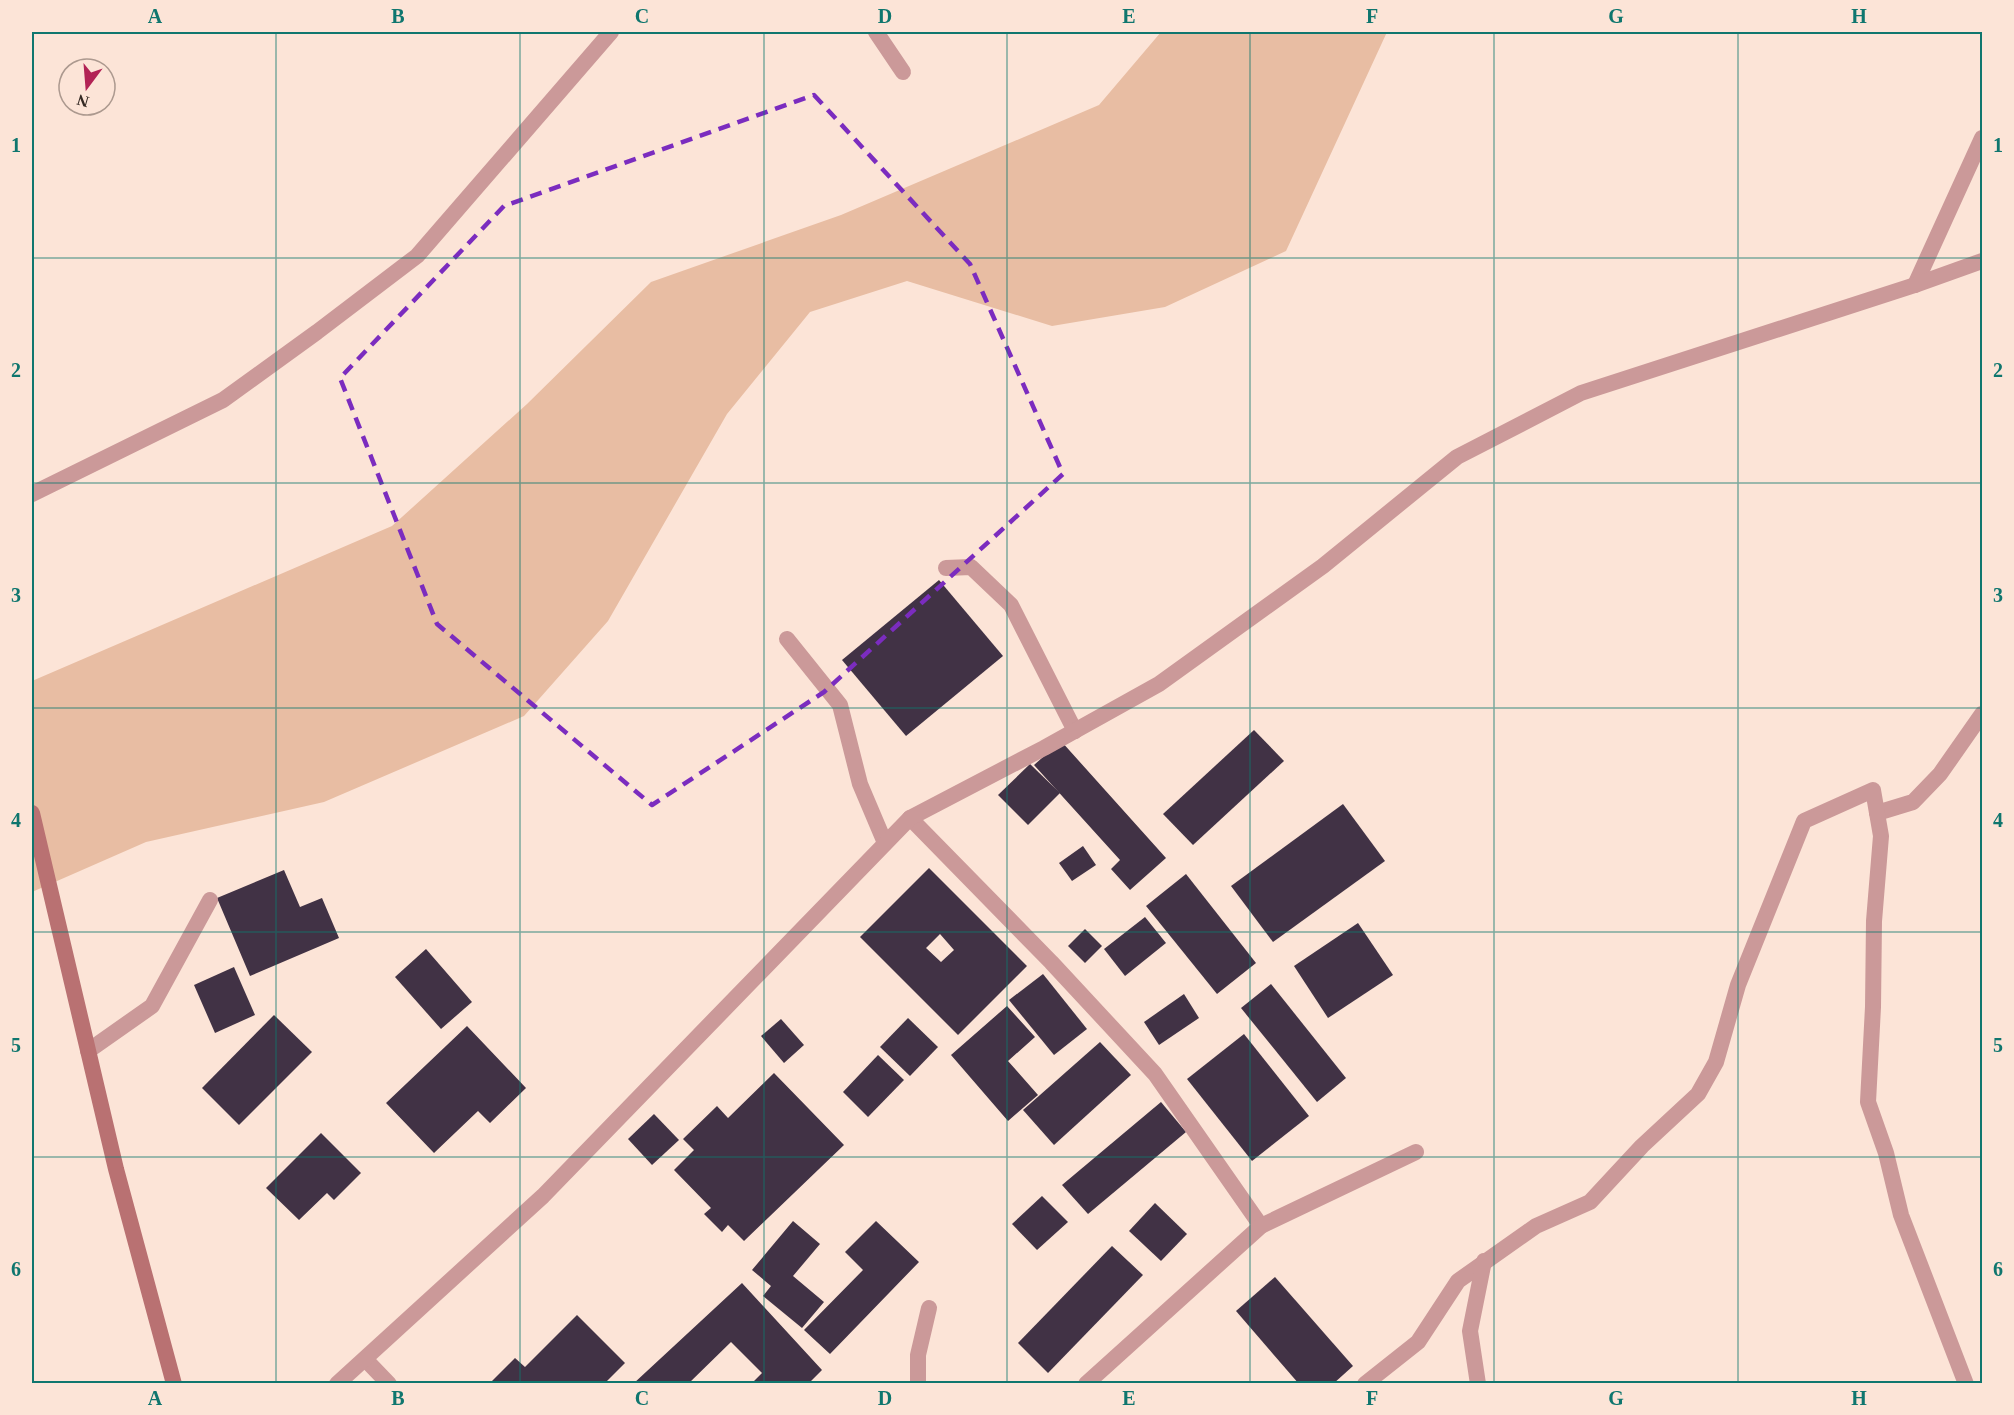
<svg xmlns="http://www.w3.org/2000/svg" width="2014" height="1415" viewBox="0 0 2014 1415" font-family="Georgia,serif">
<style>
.green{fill:#e8bda3}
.building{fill:#413245;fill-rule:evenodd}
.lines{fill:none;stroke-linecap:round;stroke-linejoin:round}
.service{stroke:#cb9999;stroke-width:16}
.minor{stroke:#cb9999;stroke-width:16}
.secondary{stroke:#b97172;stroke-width:16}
.marked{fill:none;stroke:#7b2cbf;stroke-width:4.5;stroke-dasharray:12 8;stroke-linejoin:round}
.grid{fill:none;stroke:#0f766e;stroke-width:1.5;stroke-opacity:0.55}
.neatline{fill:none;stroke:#0f766e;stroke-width:2}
.grid-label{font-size:20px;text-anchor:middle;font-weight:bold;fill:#0f766e}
</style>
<rect width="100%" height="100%" fill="#fce4d7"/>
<path class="green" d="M1161 32H1387L1286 251 1165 307 1052 326 907 281 810 312 727 414 608 621 524 716 324 802 146 842 32 892V681L392 526 527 404 651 282 841 215 1099 105Z"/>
<g class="building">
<path d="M939 580 1003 656 906 736 842 660Z"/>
<path d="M1254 730 1284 761 1193 845 1163 814Z"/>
<path d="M1061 741 1166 858 1130 890 1111 869 1120 860 1034 765Z"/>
<path d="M1030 764 1060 793 1028 825 998 795Z"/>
<path d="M1343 804 1385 861 1273 942 1231 886Z"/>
<path d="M1083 846 1096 865 1072 881 1059 863Z"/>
<path d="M929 868 1027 966 958 1035 860 937ZM940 934 954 950 941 962 926 948Z"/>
<path d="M284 870 300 907 322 898 339 938 250 976 217 898Z"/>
<path d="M1186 874 1256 963 1217 994 1146 906Z"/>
<path d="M1145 917 1166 943 1125 976 1104 949Z"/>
<path d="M1358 923 1393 975 1328 1018 1294 966Z"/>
<path d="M1085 929 1102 946 1085 963 1068 946Z"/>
<path d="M426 949 472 1002 441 1029 395 977Z"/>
<path d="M234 967 255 1015 215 1033 194 985Z"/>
<path d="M1043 974 1087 1029 1054 1055 1009 1000Z"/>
<path d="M1271 984 1346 1078 1317 1102 1241 1008Z"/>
<path d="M1184 994 1199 1018 1159 1045 1144 1022Z"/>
<path d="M1007 1006 1035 1037 1008 1061 1038 1095 1008 1121 951 1055Z"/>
<path d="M274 1015 312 1052 239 1125 202 1088Z"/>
<path d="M908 1018 938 1047 910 1076 880 1047Z"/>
<path d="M781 1019 804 1045 784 1063 761 1036Z"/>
<path d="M467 1026 526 1088 490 1123 478 1111 434 1153 386 1103Z"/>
<path d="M1244 1034 1309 1116 1252 1161 1187 1079Z"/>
<path d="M1100 1042 1131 1075 1054 1145 1023 1110Z"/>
<path d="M878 1055 904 1080 868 1117 843 1092Z"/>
<path d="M774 1073 844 1145 744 1241 728 1225 722 1232 704 1214 711 1208 674 1170 694 1150 683 1139 717 1106 728 1118Z"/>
<path d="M1161 1102 1186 1132 1088 1214 1062 1185Z"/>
<path d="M654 1114 679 1140 652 1165 628 1139Z"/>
<path d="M321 1133 361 1173 334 1200 327 1193 299 1220 266 1188Z"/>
<path d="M1042 1196 1068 1222 1037 1250 1012 1224Z"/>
<path d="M1155 1203 1187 1234 1161 1261 1129 1231Z"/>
<path d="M793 1221 820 1244 793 1276 824 1302 802 1328 763 1296 771 1286 752 1270Z"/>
<path d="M876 1221 919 1262 830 1354 804 1330 863 1270 845 1252Z"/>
<path d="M1112 1246 1143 1275 1048 1373 1018 1343Z"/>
<path d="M1275 1277 1353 1366 1333 1384H1299L1236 1311Z"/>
<path d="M742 1283 822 1370 808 1384H751L762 1373 731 1342 688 1384H633Z"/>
<path d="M577 1315 625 1363 604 1384H489L515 1358 525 1367Z"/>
</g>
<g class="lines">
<path class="service" d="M88 1051 152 1006 210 900"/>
<g class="minor">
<path d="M876 32 903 72"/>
<path d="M1915 285 1982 138"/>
<path d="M32 494 223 400 317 332 417 256 611 32"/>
<path d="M946 568 971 567 1011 605 1075 731"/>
<path d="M787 639 840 705 860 784 885 843"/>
<path d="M1877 813 1913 802 1940 774 1982 714"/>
<path d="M910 818 1051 962 1155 1074 1261 1226"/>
<path d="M365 1359 389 1384"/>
<path d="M337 1384 543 1196 910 818 1044 748 1159 684 1323 566 1457 457 1581 393 1915 285 1982 261"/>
<path d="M918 1384V1355L929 1308"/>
<path d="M1086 1384 1261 1226 1416 1152"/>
<path d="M1365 1384 1418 1342 1458 1281 1536 1226 1590 1202 1642 1146 1698 1094 1716 1062 1738 985 1804 821 1873 790 1881 836 1874 921 1873 1007 1868 1102 1886 1153 1901 1215 1966 1384"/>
<path d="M1478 1384 1470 1331 1484 1261"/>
</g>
<path class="secondary" d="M32 813 116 1169 174 1384"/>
</g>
<path class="marked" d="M814 95 970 264 1063 474 824 692 652 805 437 624 340 378 504 206Z"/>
<path class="grid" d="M276 32V1384M520 32V1384M764 32V1384M1007 32V1384M1250 32V1384M1494 32V1384M1738 32V1384M32 258H1982M32 483H1982M32 708H1982M32 932H1982M32 1157H1982"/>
<rect width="2014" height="1415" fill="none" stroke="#fce4d7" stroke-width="66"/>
<g transform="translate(87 87) rotate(196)"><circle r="28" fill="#fce4d7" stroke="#ac998f" stroke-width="1.5"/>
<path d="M0-4.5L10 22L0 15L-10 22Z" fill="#b22355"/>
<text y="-9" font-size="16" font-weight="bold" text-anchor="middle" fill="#342923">N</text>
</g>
<rect x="33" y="33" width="1948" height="1349" class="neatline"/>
<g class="grid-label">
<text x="155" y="23">A</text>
<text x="398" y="23">B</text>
<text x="642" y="23">C</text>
<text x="885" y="23">D</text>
<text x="1129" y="23">E</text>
<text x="1372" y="23">F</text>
<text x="1616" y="23">G</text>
<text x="1859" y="23">H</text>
<text x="16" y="152">1</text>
<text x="1998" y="152">1</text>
<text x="16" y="377">2</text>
<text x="1998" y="377">2</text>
<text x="16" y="602">3</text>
<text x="1998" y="602">3</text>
<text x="16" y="827">4</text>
<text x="1998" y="827">4</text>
<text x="16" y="1052">5</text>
<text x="1998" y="1052">5</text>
<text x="16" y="1276">6</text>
<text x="1998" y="1276">6</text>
<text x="155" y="1405">A</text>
<text x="398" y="1405">B</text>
<text x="642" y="1405">C</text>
<text x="885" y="1405">D</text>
<text x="1129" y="1405">E</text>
<text x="1372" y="1405">F</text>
<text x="1616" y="1405">G</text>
<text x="1859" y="1405">H</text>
</g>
</svg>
